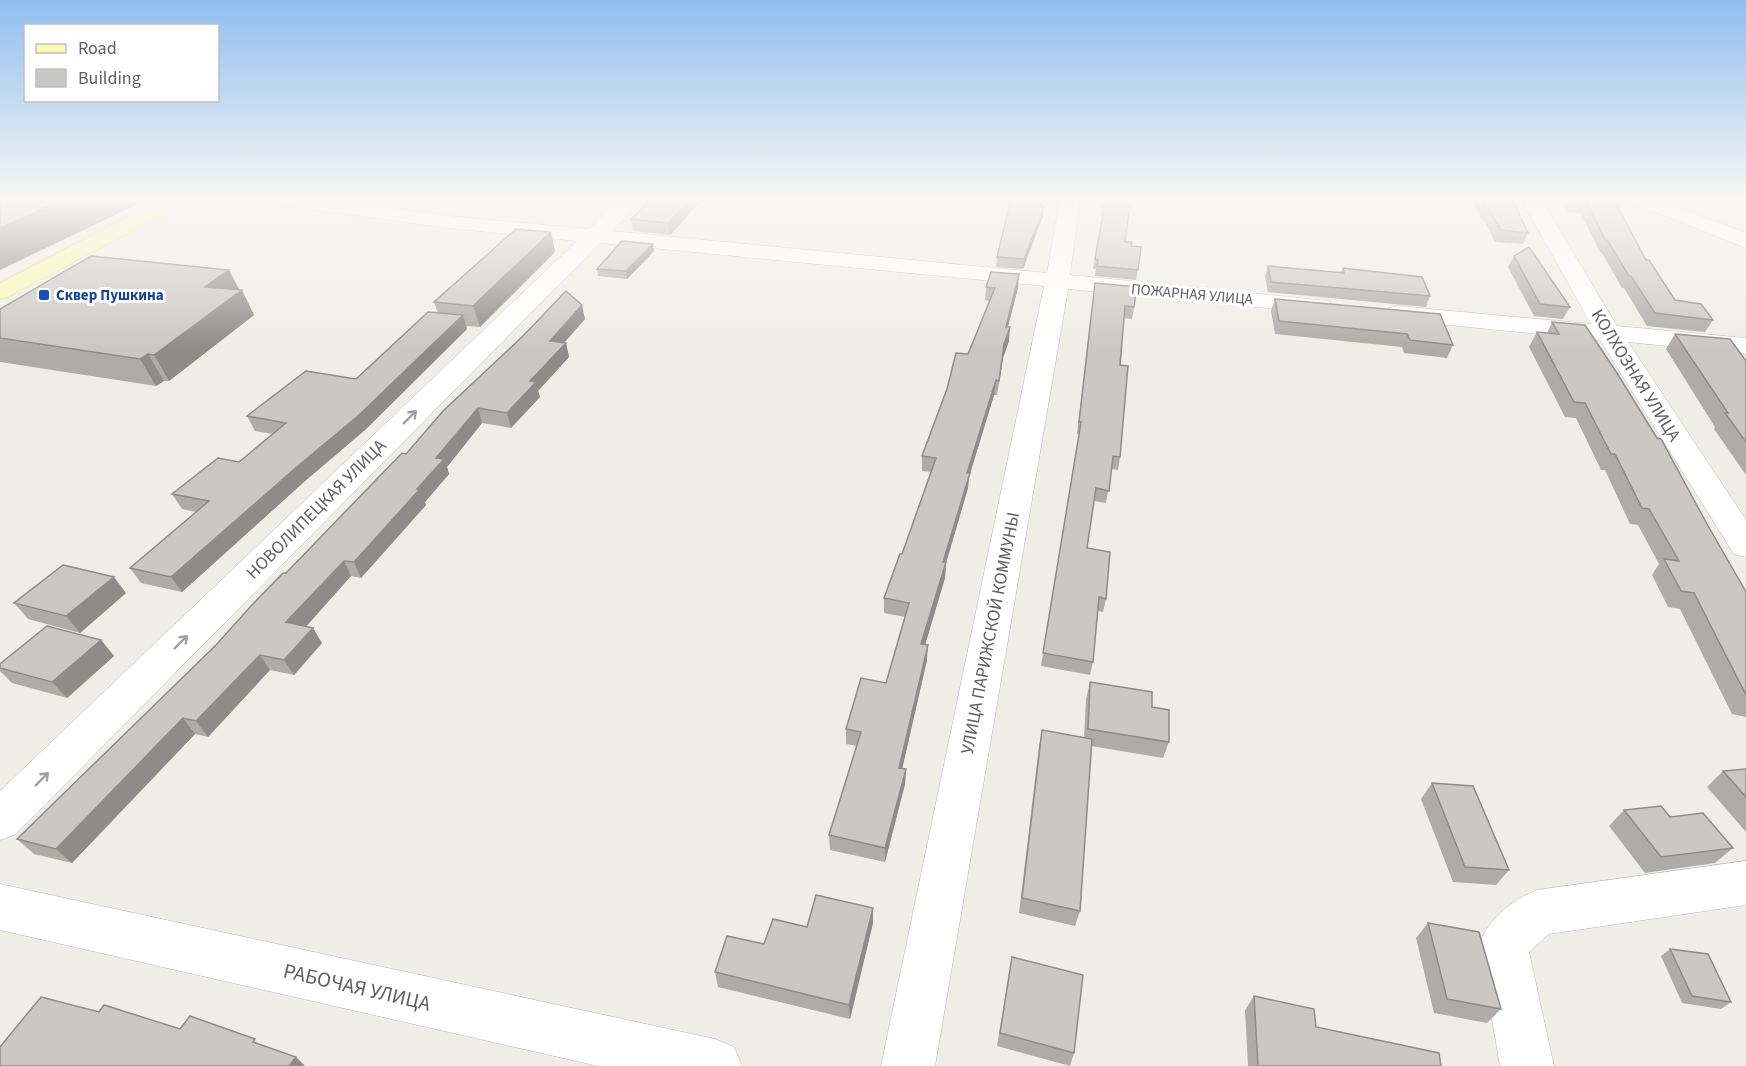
<svg xmlns="http://www.w3.org/2000/svg" width="1746" height="1066" viewBox="0 0 1746 1066" font-family="'Source Sans 3',sans-serif">
<style>
.lines{fill:none;stroke-linecap:round;stroke-linejoin:round}
.minor-casing{stroke:#b6b7bc;stroke-width:1}
.major-casing{stroke:#ebd563;stroke-width:1}
.minor{fill:#fff;fill-rule:evenodd}
.major{fill:#fbf8af;fill-rule:evenodd}
.wall{fill:#afaca8}
.shaded-wall{fill:#8e8c88}
.building{fill:#cbc8c3;stroke:#8e8c88;stroke-width:1.5}
.oneway{stroke:#9ea0a3}
.transit-dot{fill:#1a4fb4;stroke:#fff;stroke-width:2}
.labels{text-anchor:middle;stroke-width:6;stroke-linejoin:round;paint-order:stroke}
.far-street-label{font-size:15px;fill:#5e6066;stroke:#fff}
.far-transit-label{font-size:15px;font-weight:bold;fill:#164399;stroke:#fff;text-anchor:start}
.street-label{font-size:18px;fill:#5e6066;stroke:#fff}
.near-street-label{font-size:21px;fill:#5e6066;stroke:#fff}
</style>
<rect width="100%" height="100%" fill="#efeee6"/>
<g class="lines">
<g class="minor-casing">
<g id="minor">
<path d="M270 199H328L449 216 589 229 620 199H642L612 231 1047 273 1060 199H1080L1070 275 1329 301 1332 306 1329 311 1320 313 1068 289 935 1066H881L1044 286 600 243 16 834 0 840V791L577 241 449 228 280 205 273 203Z"/>
<path d="M1521 199H1541L1617 326 1746 338V354L1628 342 1746 520V557L1734 554 1600 340 1398 320 1389 318 1386 313 1389 308 1398 306 1591 324Z"/>
<path d="M1622 199H1655L1746 233V248L1656 212 1625 203Z"/>
<path d="M1746 861V905L1549 934 1529 952 1554 1066H1500L1479 944C1489 919 1512 900 1537 890Z"/>
<path d="M0 884 715 1039 734 1047 742 1066H598L0 930Z"/>
</g>
</g>
<g class="major-casing">
<path id="major" d="M162 199H188L185 203 8 297 0 299V283Z"/>
</g>
<use href="#minor" class="minor"/>
<use href="#major" class="major"/>
</g>
<g class="wall">
<path d="M703 199 670 235 633 231 631 219Z"/>
<path d="M1011 199H1043L1042 207H1044L1043 216 1023 269 996 267 997 257Z"/>
<path d="M1103 199 1125 242 1131 246 1138 270 1136 280 1095 276 1096 269H1093L1103 217H1100Z"/>
<path d="M1472 199H1512L1528 233 1523 244 1495 242 1484 220 1481 219Z"/>
<path d="M1561 199H1620L1623 203 1619 210 1646 260 1675 300 1713 320 1705 332 1647 326 1624 288H1622L1602 253 1600 252 1581 214 1568 212Z"/>
<path d="M654 251 627 279 598 276 597 269Z"/>
<path d="M555 252 480 327 466 326 467 329 365 430 305 481 182 592 141 583 130 568 196 512 182 509 172 494 239 462 273 434 255 431 247 416 356 379 438 313 434 302Z"/>
<path d="M1514 256 1570 307 1563 319 1534 316 1508 267Z"/>
<path d="M1268 266 1341 273 1343 268 1430 296 1426 307 1268 292 1265 276Z"/>
<path d="M1095 283 1134 307 1132 319 1124 318 1120 365V457L1118 470 1112 469 1106 503 1094 501 1087 548 1106 599 1103 612 1098 611 1093 662 1090 675 1041 666 1079 435 1077 434Z"/>
<path d="M986 287 1018 288 1008 327 1009 341 1003 358 997 395H994L969 477 968 488 946 563 945 578 925 644 927 660 902 768 906 769 905 784 885 862 830 850 829 835 857 746 846 744V729L886 683 905 617 884 613V598L902 554 931 472 922 471V456L968 354 989 301 985 300Z"/>
<path d="M239 290 254 315 169 381H164L156 386 0 362V309Z"/>
<path d="M1275 299 1453 345 1447 358 1404 353 1402 347 1275 334 1271 311Z"/>
<path d="M585 319 564 343H566L569 357 538 391 540 397 511 428 482 423 447 467 449 474 425 502 426 505 361 578 351 576 306 626 322 643 294 675 270 670 208 737 195 734 72 863 34 854 17 839 216 645 406 454Z"/>
<path d="M1552 322 1707 524 1746 592V717L1732 714 1680 609 1668 607 1652 575 1659 564 1638 525 1630 524 1605 470H1601L1576 418 1565 417 1529 347 1537 332 1547 333Z"/>
<path d="M1675 334 1746 361V475L1714 429 1715 427 1666 349Z"/>
<path d="M126 593 80 633 28 619 14 603Z"/>
<path d="M101 640 114 656 67 698 12 683 0 671V664Z"/>
<path d="M1090 682 1152 707 1169 742 1163 758 1091 746 1080 911 1075 926 1019 913 1039 746 1042 730 1084 738 1086 699Z"/>
<path d="M1746 769V832L1707 787 1723 771Z"/>
<path d="M1432 783 1509 870 1496 885 1453 882 1421 799Z"/>
<path d="M1624 810 1670 817 1733 848 1715 863 1645 873 1609 826Z"/>
<path d="M873 923 850 1019 718 987 715 972 764 944 807 927Z"/>
<path d="M1428 923 1501 1009 1487 1023 1434 1013 1416 938Z"/>
<path d="M1670 949 1731 1002 1721 1009 1682 1003 1661 956Z"/>
<path d="M1012 957 1074 1053 1070 1066 997 1046Z"/>
<path d="M1254 996 1316 1027 1441 1066H1248L1245 1010Z"/>
</g>
<g class="shaded-wall">
<path d="M64 199H133L136 205 0 270V228Z"/>
<path d="M691 199H703L670 235 668 223Z"/>
<path d="M1044 207 1043 216 1023 269 1024 259Z"/>
<path d="M551 232 555 252 480 327 473 306Z"/>
<path d="M653 244 654 251 627 279 626 271Z"/>
<path d="M229 270 240 291 242 290 254 315 169 381 154 355 205 287Z"/>
<path d="M1019 274 1018 288 1004 340 1006 327Z"/>
<path d="M582 305 585 319 553 355 550 341Z"/>
<path d="M463 315 467 329 365 430 305 481 182 592 171 577Z"/>
<path d="M1010 327 1009 341 1003 358 997 395 1004 344Z"/>
<path d="M566 343 569 357 538 391 540 397 511 428 507 413 530 381Z"/>
<path d="M148 354 164 381 156 386 140 359Z"/>
<path d="M996 380 994 395 969 477 968 488 946 563 945 578 921 659V644L943 562 967 473Z"/>
<path d="M478 408 482 423 447 467 449 474 425 502 426 505 361 578 354 562 417 489 436 458Z"/>
<path d="M344 561 351 576 296 638 286 622Z"/>
<path d="M114 577 126 593 80 633 66 616Z"/>
<path d="M313 628 322 643 294 675 284 660Z"/>
<path d="M101 640 114 656 67 698 52 682Z"/>
<path d="M928 645 927 660 899 783V768Z"/>
<path d="M260 655 270 670 208 737 196 721Z"/>
<path d="M183 718 195 734 72 863 56 849Z"/>
<path d="M906 769 905 784 885 862V848Z"/>
<path d="M873 908V923L850 1019 849 1005Z"/>
<path d="M296 1057 305 1066H289Z"/>
</g>
<g class="building">
<path d="M0 199H64L0 228Z"/>
<path d="M652 199H691L668 223 631 219Z"/>
<path d="M1011 199H1042L1041 206 1044 207 1024 259 997 257Z"/>
<path d="M1103 199H1131L1125 242H1132L1131 246 1141 247 1138 270 1097 266 1098 260 1095 259 1104 208H1102Z"/>
<path d="M1482 199H1512L1528 233 1501 230 1489 209 1486 208Z"/>
<path d="M1573 199H1620L1623 203 1615 202 1646 260H1649L1675 300 1701 304 1713 320 1655 313 1631 276H1629L1608 241H1606L1587 203 1574 201Z"/>
<path d="M516 229 551 232 473 306 434 302Z"/>
<path d="M622 241 653 244 626 271 597 269Z"/>
<path d="M1529 247 1570 307 1540 304 1514 256Z"/>
<path d="M91 256 229 270 205 287 242 290 154 355 148 354 140 359 0 338V309Z"/>
<path d="M1268 266 1344 273 1343 268 1422 277 1430 296 1271 282Z"/>
<path d="M991 272 1019 274 1006 327H1010L1004 344 999 381 996 380 967 473H970L943 562H946L921 644 928 645 899 768 906 769 885 848 829 835 861 732 846 729 861 678 886 683 909 603 884 598 900 554H902L936 458 922 456 947 389 956 353 968 354 995 288 986 287Z"/>
<path d="M1095 283 1137 287 1134 307 1125 306 1120 365 1128 366 1120 457 1113 456 1109 491 1096 488 1087 548 1110 552 1106 599 1099 597 1093 662 1043 653 1081 422H1079Z"/>
<path d="M566 291 582 305 550 341 566 343 530 381 536 382 507 413 478 408 436 458 444 459 417 489H420L354 562 344 561 286 622 313 628 284 660 260 655 196 721 183 718 56 849 17 839 216 645 251 606 283 573H286L402 453 406 454 443 411 522 337Z"/>
<path d="M1275 299 1440 314 1453 345 1410 340 1407 334 1279 321Z"/>
<path d="M428 312 463 315 359 415 298 466 171 577 130 568 209 501 172 494 218 458 239 462 286 423 247 416 306 371 356 379Z"/>
<path d="M1552 322 1585 325 1617 373 1657 438 1661 439 1707 524 1746 592V695L1694 593 1681 591 1664 559 1679 561 1649 509 1642 508 1615 454H1611L1585 403 1574 402 1537 332 1559 334Z"/>
<path d="M1675 334 1730 339 1746 361V442L1725 413H1728Z"/>
<path d="M63 565 114 577 66 616 14 603Z"/>
<path d="M47 626 101 640 52 682 0 668V664Z"/>
<path d="M1090 682 1152 692V707L1169 710V742L1088 729Z"/>
<path d="M1042 730 1092 739 1080 911 1022 898Z"/>
<path d="M1746 769V797L1723 771Z"/>
<path d="M1432 783 1473 786 1509 870 1465 867Z"/>
<path d="M1661 806 1670 817 1703 813 1733 848 1661 857 1624 810Z"/>
<path d="M816 895 873 908 849 1005 715 972 727 936 764 944 773 919 807 927Z"/>
<path d="M1428 923 1479 932 1501 1009 1447 999Z"/>
<path d="M1670 949 1708 954 1731 1002 1692 996Z"/>
<path d="M1012 957 1083 975 1074 1053 1000 1033Z"/>
<path d="M1254 996 1314 1009 1316 1027 1439 1053 1441 1066H1258Z"/>
<path d="M41 997 99 1012 104 1005 180 1029 190 1016 255 1039 253 1042 296 1057 289 1066H0V1047Z"/>
</g>
<defs><path id="oneway-shaft" d="M-6 0H5M1.5-3L5.5 0L1.5 3" fill="none" stroke-width="1.6" stroke-linecap="round" stroke-linejoin="round" transform="scale(1.5)"/></defs>
<g class="oneway">
<use href="#oneway-shaft" transform="translate(410 417) rotate(-45)"/>
<use href="#oneway-shaft" transform="translate(181 642) rotate(-45)"/>
<use href="#oneway-shaft" transform="translate(42 779) rotate(-45)"/>
</g>
<linearGradient id="sky" x2="0" y2="1"><stop stop-color="#8fbef0"/><stop offset="0.57" stop-color="#f8f7f4"/><stop offset="1" stop-color="#f8f7f4" stop-opacity="0"/></linearGradient>
<rect width="1746" height="349" fill="url(#sky)"/>
<rect class="transit-dot" x="38" y="289" width="12" height="12" rx="3"/>
<g class="labels">
<g class="far-street-label">
<text transform="translate(1192 294) rotate(5)" y="5">ПОЖАРНАЯ УЛИЦА</text>
</g>
<g class="far-transit-label">
<text x="56" y="300">Сквер Пушкина</text>
</g>
<g class="street-label">
<text transform="translate(1636 375) rotate(58)" y="6">КОЛХОЗНАЯ УЛИЦА</text>
<text transform="translate(316 509) rotate(-45)" y="6">НОВОЛИПЕЦКАЯ УЛИЦА</text>
<text transform="translate(990 633) rotate(-79)" y="6">УЛИЦА ПАРИЖСКОЙ КОММУНЫ</text>
</g>
<g class="near-street-label">
<text transform="translate(357 987) rotate(13)" y="7">РАБОЧАЯ УЛИЦА</text>
</g>
</g>
<rect x="24" y="24" width="195" height="78" fill="#ffffff" stroke="#bfbfc2" stroke-width="1.5"/>
<rect x="36" y="44" width="30" height="9" fill="#fbf8af" stroke="#bfbfc2" stroke-width="1.5"/>
<text x="78" y="54" font-size="18" fill="#5e6066">Road</text>
<rect x="36" y="69" width="30" height="18" fill="#cbc8c3" stroke="#bfbfc2" stroke-width="1.5"/>
<text x="78" y="84" font-size="18" fill="#5e6066">Building</text>
</svg>
